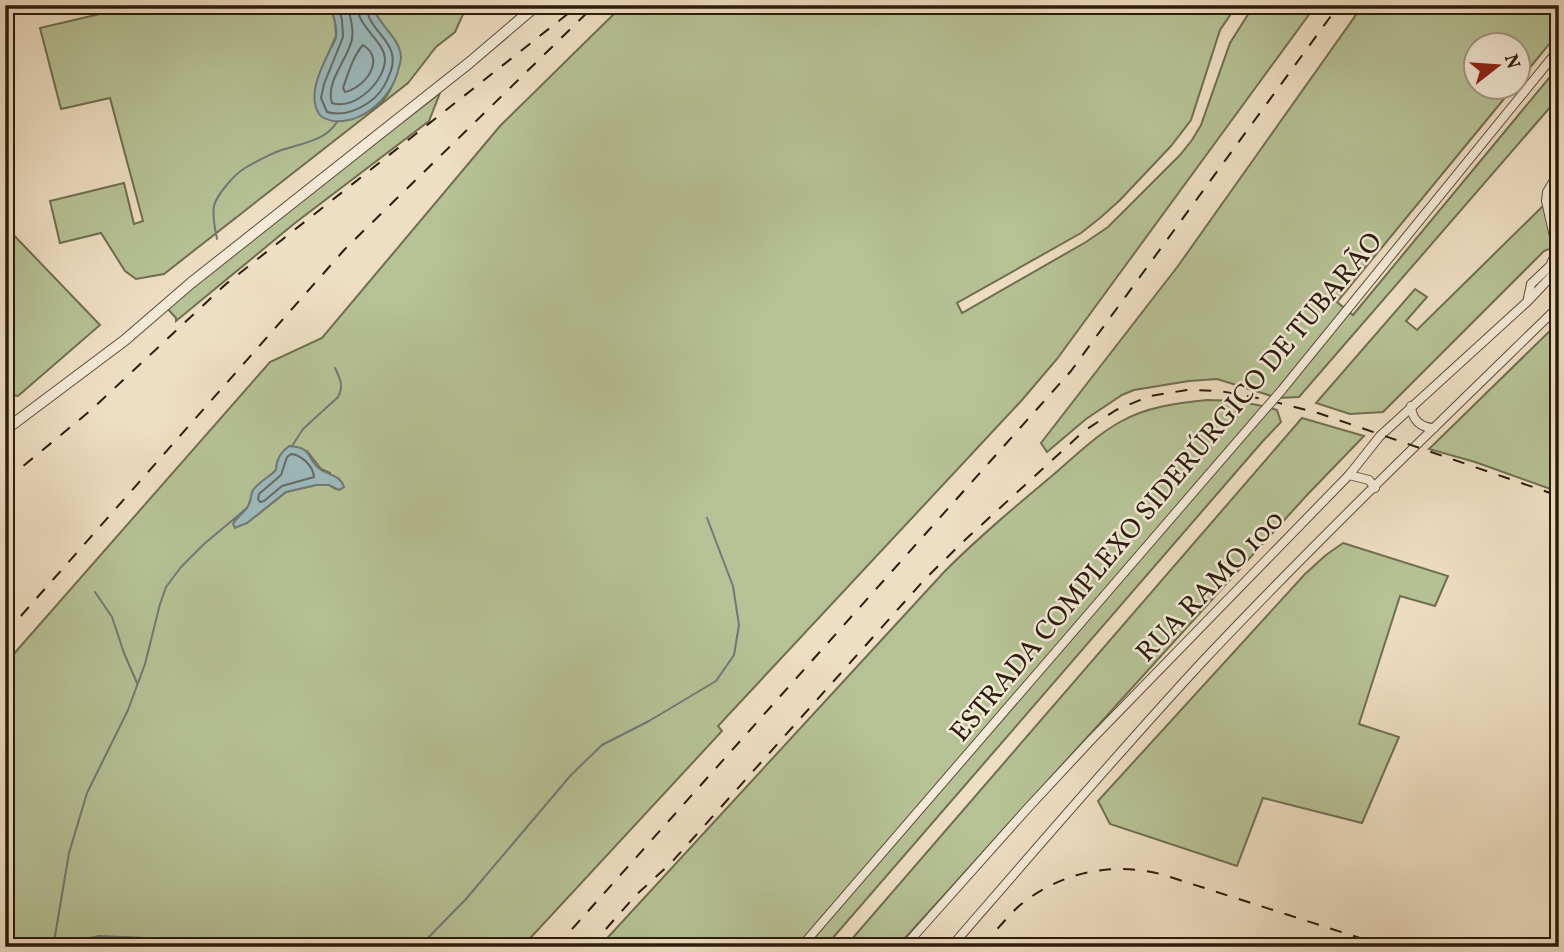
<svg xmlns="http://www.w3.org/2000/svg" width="1564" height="952" viewBox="0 0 1564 952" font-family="Vollkorn,serif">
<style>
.green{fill:#b6c296;stroke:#706e50;stroke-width:2;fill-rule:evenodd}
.water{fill:#9dbabd;stroke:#6f7a76;stroke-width:2}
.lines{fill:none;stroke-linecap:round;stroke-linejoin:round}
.shore{stroke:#646a64;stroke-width:2}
.stream{stroke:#6f7a76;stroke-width:2}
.minor-casing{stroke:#5c4c39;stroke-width:10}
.tertiary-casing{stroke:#5c4c39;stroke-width:12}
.minor{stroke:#f4ead8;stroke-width:8}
.tertiary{stroke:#f4ead8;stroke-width:10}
.rail{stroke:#2b1b0b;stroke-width:2;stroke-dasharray:12 12;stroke-linecap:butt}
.minor-bridge-casing{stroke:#5c4c39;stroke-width:10;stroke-linecap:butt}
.minor-bridge{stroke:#f4ead8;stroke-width:8}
.labels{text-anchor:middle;stroke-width:5;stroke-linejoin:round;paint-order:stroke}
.street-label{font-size:28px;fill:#2b1b0b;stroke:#f4ead8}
</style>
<rect width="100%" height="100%" fill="#eedec3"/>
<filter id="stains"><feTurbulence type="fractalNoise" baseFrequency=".00286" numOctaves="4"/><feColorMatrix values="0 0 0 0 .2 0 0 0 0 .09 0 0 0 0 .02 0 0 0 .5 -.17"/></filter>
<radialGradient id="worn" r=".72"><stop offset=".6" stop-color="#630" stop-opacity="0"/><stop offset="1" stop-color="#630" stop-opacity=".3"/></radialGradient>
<g class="green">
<path d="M138 5H330L335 21 336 36 322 69 351 119C366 113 384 105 391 88 395 79 395 53 395 42L374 12 372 5H455L465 10 455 32 436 47 408 83 164 274 136 279 125 271 101 233 60 243 50 201 124 183 134 224 143 221 110 98 61 109 40 28Z"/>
<path d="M623 5H1237L1220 30 1191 120 1171 146 1120 200 1100 218 1081 233 957 303 962 313 1086 242 1108 227 1180 155 1192 140 1201 125 1230 43 1254 5H1316L1057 359 1022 400 718 726 722 731 522 947H5V664L270 362 322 338 500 126ZM307 451 321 469 330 473 334 488 329 485H316L286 492 247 523 234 520 248 507 252 496 276 470Z"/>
<path d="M1363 5H1559V32L1519 81 1518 46H1476V88H1513L1337 302 1353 315 1559 66V97L1299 397 1278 398 1217 379 1189 381 1134 390 1122 395 1086 419 1047 452 1041 443 1178 266Z"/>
<path d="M440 93 429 121 295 223 176 321V318L165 306Z"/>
<path d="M1553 196 1559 200V245L1544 251 1383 412 1350 414 1316 403 1415 289 1427 297 1406 321 1417 330Z"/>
<path d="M5 226 100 325 18 396 5 394Z"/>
<path d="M1559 322V492L1475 462 1429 449Z"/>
<path d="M1207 400C1231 400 1254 403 1277 410L1281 422 1262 442 825 947H599L945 571C979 537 1016 506 1053 475 1074 457 1095 436 1120 422 1146 407 1177 403 1207 400Z"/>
<path d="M1302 418 1364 436 1307 495 897 947H845Z"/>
<path d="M1343 543 1448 576 1435 606 1400 596 1359 724 1399 737 1362 823 1263 798 1237 866 1110 824 1098 801 1305 574 1326 555Z"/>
</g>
<g class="water">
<path d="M330 5H372C377 24 400 37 401 57 401 60 400 64 399 67 393 96 364 124 333 121 328 120 322 118 319 114 307 95 321 69 329 52 331 47 335 42 336 37 338 27 333 15 330 5Z"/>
<path d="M289 446C314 447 306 460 321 470 331 476 340 475 344 487L339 490 329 485H316L286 492 247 523 235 528 233 524C237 517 244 513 248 506 252 500 250 495 253 490 259 482 269 477 276 470 276 461 281 452 289 446Z"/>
</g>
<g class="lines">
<g class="shore">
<path d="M338 5 342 20 343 37 324 84 321 98 327 112C341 116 356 111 368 103 377 97 384 88 388 78 406 42 368 35 366 5"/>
<path d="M347 5C350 16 354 28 352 39 348 59 325 82 332 103 354 111 386 81 385 58 383 40 358 28 357 5"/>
<path d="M363 45C386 59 366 87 345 92L343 88C348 74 353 56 363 45Z"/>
<path d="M291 454C302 455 313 466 314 477L282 486 264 501 260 502 258 499 259 494 281 475 287 457Z"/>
</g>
<g class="stream">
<path d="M217 239C215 228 212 217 214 206 217 194 235 174 245 168 253 163 276 151 285 149 304 143 326 140 337 122"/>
<path d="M292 446 303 429 338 397C344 386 340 378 335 368"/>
<path d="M95 592 112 617 124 653 137 683"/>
<path d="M58 945 99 936 146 938 202 947"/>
<path d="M56 947 55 936 69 853 87 793 128 710 145 664 160 604 166 587 181 567 204 544 247 508"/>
<path d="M410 947 425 941 466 899 571 775 602 745 649 721 716 681 734 655 739 625 733 586 707 518"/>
</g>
<g class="minor-casing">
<g id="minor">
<path d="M1528 298 1531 284 1550 266 1556 253 1554 236 1546 201 1547 192 1559 172"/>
<path d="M1281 391 1559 49"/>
<path d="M1411 406C1412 420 1421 428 1434 428"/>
<path d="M1349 475 1369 480 1375 488"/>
<path d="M801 947 1260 415"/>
<path d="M904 947 1026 810 1092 739 1349 475 1380 436 1528 301 1559 268"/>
<path d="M951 947C1034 851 1117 754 1203 661 1318 539 1439 423 1559 306"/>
</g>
</g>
<g class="tertiary-casing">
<path id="tertiary" d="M5 430 125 340 191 283 469 63 537 5"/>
</g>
<use href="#minor" class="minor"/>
<use href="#tertiary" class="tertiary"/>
<g class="rail">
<path d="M5 481 90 411 226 284 579 5"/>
<path d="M5 634 345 249 595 5"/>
<path d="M556 947 1071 371 1339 5"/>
<path d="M590 947 636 895 671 863 925 579 966 539 1084 431 1116 410 1150 396 1187 390 1220 391 1263 399 1318 413 1559 496"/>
<path d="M982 947C994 933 1006 918 1019 906 1060 872 1113 861 1164 875L1388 947"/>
</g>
<g class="minor-bridge-casing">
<path id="minor-bridge" d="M1260 415 1281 391"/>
</g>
<use href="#minor-bridge" class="minor-bridge"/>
</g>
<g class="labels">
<g class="street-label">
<text transform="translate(1165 486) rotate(-50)" y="10">ESTRADA COMPLEXO SIDERÚRGICO DE TUBARÃO</text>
<text transform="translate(1209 585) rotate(-46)" y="10">RUA RAMO 100</text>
</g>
</g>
<rect width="1564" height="952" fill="none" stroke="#eedec3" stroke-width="28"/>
<rect x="7" y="7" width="1550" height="938" fill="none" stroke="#2b1b0b" stroke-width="3.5"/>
<rect x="14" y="14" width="1536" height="924" fill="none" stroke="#2b1b0b" stroke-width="2"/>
<g transform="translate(1497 66) rotate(73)"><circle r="33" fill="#f4ead8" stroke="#a49786" stroke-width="2"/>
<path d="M0-5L12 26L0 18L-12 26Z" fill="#8f2418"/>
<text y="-10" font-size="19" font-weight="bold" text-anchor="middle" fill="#2b1b0b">N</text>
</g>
<rect width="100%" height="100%" filter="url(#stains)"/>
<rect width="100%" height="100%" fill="url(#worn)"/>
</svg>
